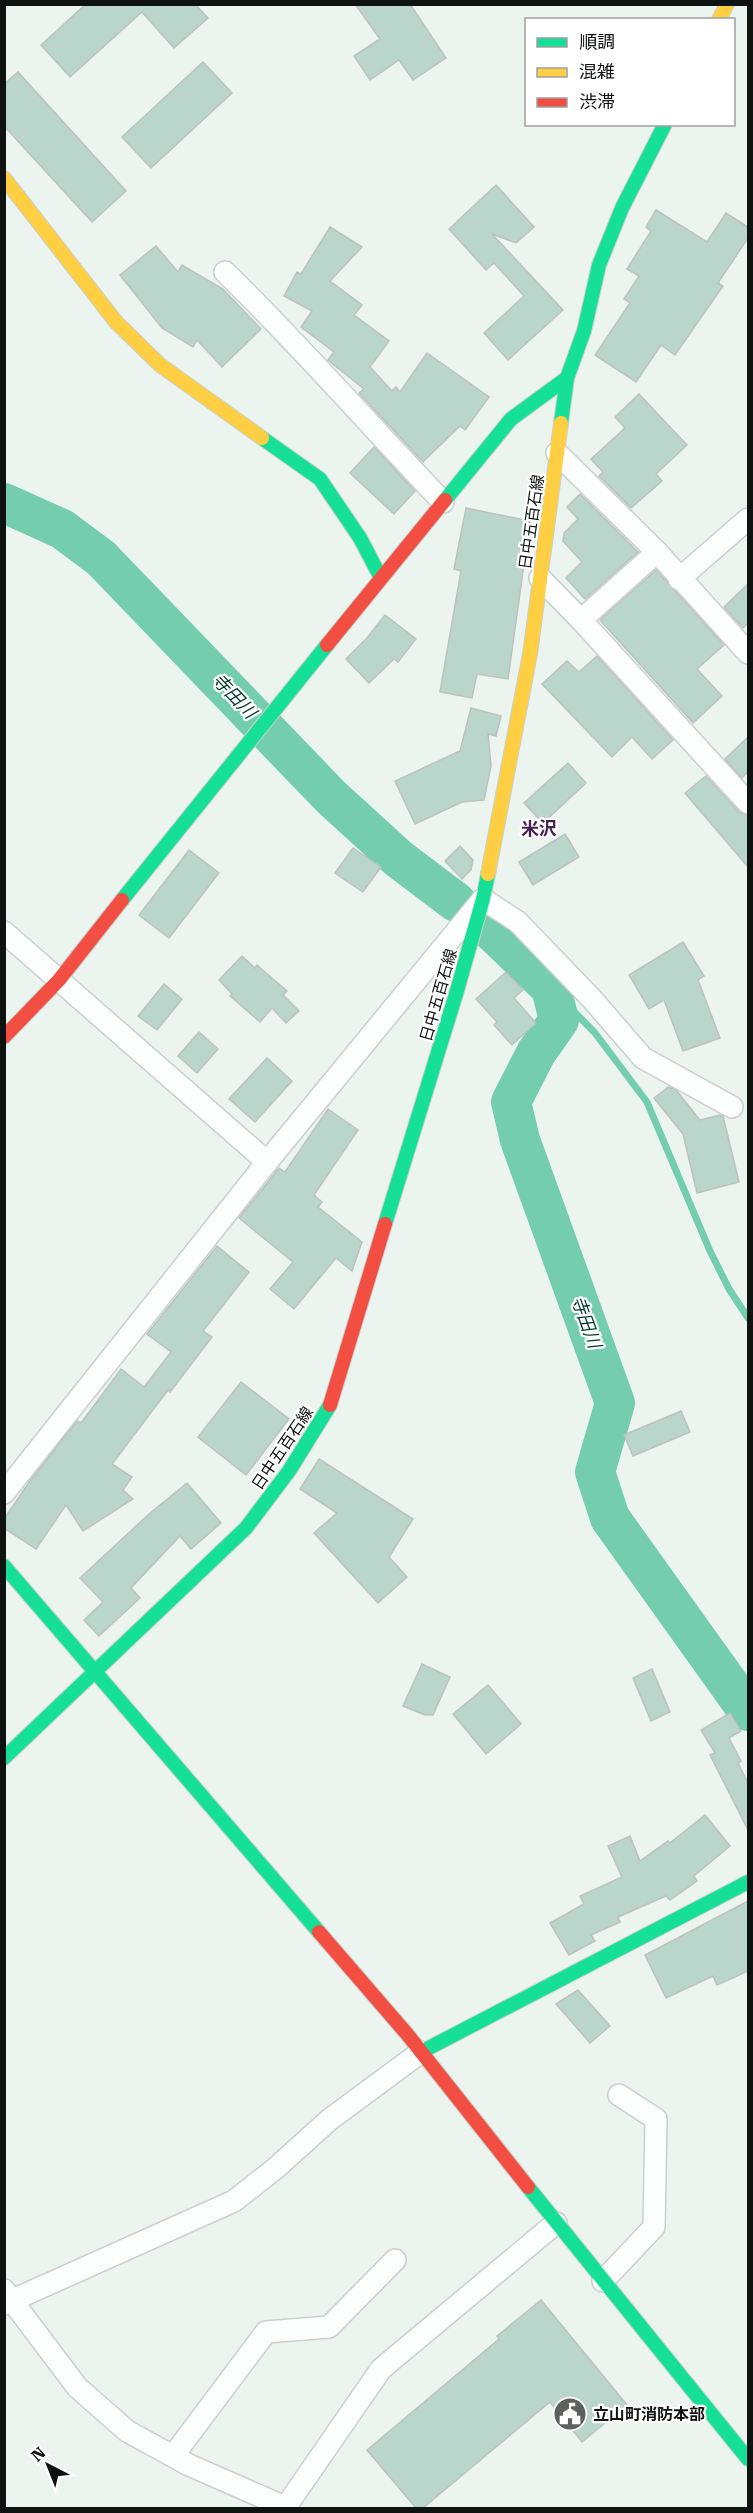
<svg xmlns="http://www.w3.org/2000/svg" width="753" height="2513" viewBox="0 0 753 2513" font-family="'Roboto Serif','Noto Sans JP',serif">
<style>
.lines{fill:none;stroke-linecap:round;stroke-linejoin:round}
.stream{stroke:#75cdb0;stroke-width:7}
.river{stroke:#75cdb0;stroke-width:40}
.building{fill:#bad5cb;stroke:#bcc2c0;stroke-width:1.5}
.street-casing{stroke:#cad0cd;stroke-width:24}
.fast-casing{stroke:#cad0cd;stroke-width:16}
.slow-casing{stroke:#cad0cd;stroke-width:16}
.jam-casing{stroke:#cad0cd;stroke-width:16}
.street{stroke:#fcfdfd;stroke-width:21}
.fast{stroke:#16e098;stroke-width:14}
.slow{stroke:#ffcf43;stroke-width:14}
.jam{stroke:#f24e42;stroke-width:14}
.labels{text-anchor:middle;stroke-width:4.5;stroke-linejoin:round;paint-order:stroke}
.street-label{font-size:16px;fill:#0e1210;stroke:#fff}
.poi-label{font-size:16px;font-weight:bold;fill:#0e1210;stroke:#fff;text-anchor:start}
.water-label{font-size:18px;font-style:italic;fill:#02392a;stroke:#fff}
.neighbourhood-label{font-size:18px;font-weight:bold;fill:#492055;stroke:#fff}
</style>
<rect width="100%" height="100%" fill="#ecf4f0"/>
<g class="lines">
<path class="stream" d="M551 988 595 1033 647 1102 710 1251 729 1289 748 1318"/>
<g class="river">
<path d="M4 503 62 529 101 558 331 797 399 859 456 902"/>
<path d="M491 930 551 988 559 1020 536 1053 511 1102 520 1140 615 1403 595 1472 610 1518 748 1711"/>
</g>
</g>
<g class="building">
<path d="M86 4H195L208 18 174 48 142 12 70 77 41 45Z"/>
<path d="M355 4H410L446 58 413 80 399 60 370 80 354 56 380 39Z"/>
<path d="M203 62 232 93 151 168 122 137Z"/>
<path d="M18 72 126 191 92 222 4 126V84Z"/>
<path d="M496 185 534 227 516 243 492 234 563 310 508 360 484 333 524 296 494 263 486 270 449 229Z"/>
<path d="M656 210 707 242 726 213 748 227V238L718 283 723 286 675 355 661 345 636 382 595 355 630 303 624 299 639 276 627 269 651 231 646 227Z"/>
<path d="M330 227 362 247 330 281 362 305 354 315 389 341 370 367 392 391 396 387 400 392 427 353 489 397 465 430 460 426 423 462 359 393 364 389 328 360 334 352 301 327 312 311 284 296 297 272 301 274Z"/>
<path d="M156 246 178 272 182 265 223 289 261 329 222 367 197 340 193 347 162 328 120 275Z"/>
<path d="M639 394 687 445 656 474 662 481 631 508 599 476 603 472 591 459 625 428 615 417Z"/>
<path d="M374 447 415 491 394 514 350 473Z"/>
<path d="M580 494 638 552 585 599 566 578 582 562 563 541 564 533 578 519 567 507Z"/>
<path d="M466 508 530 521 508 679 477 674 472 698 440 692 461 571 454 569Z"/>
<path d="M656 570 724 645 697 669 722 696 693 723 600 620Z"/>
<path d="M748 584V623L743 628 724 607Z"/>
<path d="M385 615 416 639 398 662 394 659 369 683 346 659 367 638Z"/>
<path d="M597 656 673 740 652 759 632 737 612 757 542 684 567 661 579 672Z"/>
<path d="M471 708 501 716 496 736 488 734 491 766 484 800 462 802 415 824 395 781 460 751Z"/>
<path d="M748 737V772L742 778 725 759Z"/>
<path d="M568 763 586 783 543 823 524 803Z"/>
<path d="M706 776 739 812 748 816V867L685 793Z"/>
<path d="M565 834 579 857 533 885 519 862Z"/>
<path d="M460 846 473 860 471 870 462 879 445 861Z"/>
<path d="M353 848 381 867 363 892 335 873Z"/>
<path d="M189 850 219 873 169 938 139 915Z"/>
<path d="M683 942 704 976 698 980 720 1038 683 1051 664 1000 649 1009 629 975Z"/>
<path d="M242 956 255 968 257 965 287 991 283 995 299 1011 286 1023 272 1008 260 1022 230 996 232 994 219 980Z"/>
<path d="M506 972 523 990 514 998 536 1023 512 1045 494 1025 497 1022 476 999Z"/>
<path d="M164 984 182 999 157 1030 138 1016Z"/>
<path d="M199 1032 218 1049 197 1073 178 1056Z"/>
<path d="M267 1058 292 1081 255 1122 229 1099Z"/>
<path d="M668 1087 676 1090 700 1120 720 1115 723 1116 739 1182 697 1193 683 1134 654 1098Z"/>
<path d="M328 1109 358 1130 314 1195 322 1202 318 1207 362 1242 352 1271 336 1258 294 1309 270 1289 293 1262 239 1218 279 1168 285 1172Z"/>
<path d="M217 1246 249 1272 203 1331 212 1337 170 1392 168 1390 112 1464 132 1477 123 1490 133 1499 83 1531 66 1505 36 1549 4 1528V1519L30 1481 77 1421 81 1423 121 1369 144 1387 171 1352 147 1334Z"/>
<path d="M241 1382 289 1419 246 1475 198 1437Z"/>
<path d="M681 1411 690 1432 633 1456 624 1435Z"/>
<path d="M319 1459 413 1519 389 1557 407 1577 378 1603 314 1533 337 1513 300 1489Z"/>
<path d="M187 1483 221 1523 191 1549 180 1536 131 1588 140 1598 99 1636 84 1620 103 1602 80 1578 149 1514Z"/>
<path d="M422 1664 450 1677 433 1715H425L403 1706Z"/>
<path d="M652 1669 670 1712 651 1721 633 1678Z"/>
<path d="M488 1685 521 1724 486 1754 453 1714Z"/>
<path d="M730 1713 741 1731 729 1738 741 1761 738 1763 748 1783V1830L710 1755 715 1753 701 1730Z"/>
<path d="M705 1815 730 1846 694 1876 697 1881 670 1900 666 1896 618 1917 620 1922 591 1935 595 1941 569 1955 550 1923 584 1904 580 1896 622 1877 608 1846 630 1836 640 1861 668 1841 670 1843Z"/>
<path d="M748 1901V1971L717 1985 713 1976 666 1998 645 1955Z"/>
<path d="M578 1990 610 2026 590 2043 556 2004Z"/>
<path d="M541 2300 627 2405 582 2442 550 2402 423 2508H416L367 2450 499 2339 497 2336Z"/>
</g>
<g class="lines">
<g class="street-casing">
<g id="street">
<path d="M225 272C301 346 370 426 443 502"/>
<path d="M557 453 657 552 748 653"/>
<path d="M540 578 581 620 657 552"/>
<path d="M679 579 748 519"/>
<path d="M581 620 748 803"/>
<path d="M4 932 267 1162"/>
<path d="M4 1493 267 1162 483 899 518 922 592 999 643 1058 732 1107"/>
<path d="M603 2281 654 2227 656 2119 619 2095"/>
<path d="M4 2290 77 2387 127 2431 189 2465 287 2508"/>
<path d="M4 2304 234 2201 276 2168 329 2120 421 2052"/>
<path d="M173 2456 266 2332 329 2327 395 2260"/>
<path d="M285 2508 381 2369 556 2223"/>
</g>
</g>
<g class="fast-casing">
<g id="fast">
<path d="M561 423 567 378 584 331 599 265 622 208 665 124"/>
<path d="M262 438 320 479 360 538 381 578"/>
<path d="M445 500 511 419 567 378"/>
<path d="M122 900 327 645"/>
<path d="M385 1224 456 994 483 899 488 874"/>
<path d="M4 1566 319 1932"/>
<path d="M4 1758 246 1528 289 1471 330 1405"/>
<path d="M421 2052 748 1882"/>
<path d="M528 2187 748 2459"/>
</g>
</g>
<g class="slow-casing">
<g id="slow">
<path d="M719 20 727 4"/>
<path d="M4 178 116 322 160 365 262 438"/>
<path d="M488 874 530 654 561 423"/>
</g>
</g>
<g class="jam-casing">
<g id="jam">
<path d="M327 645 445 500"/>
<path d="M4 1037 59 980 122 900"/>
<path d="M330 1405 385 1224"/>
<path d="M319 1932 407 2034 528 2187"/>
</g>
</g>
<use href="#street" class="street"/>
<use href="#fast" class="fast"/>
<use href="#slow" class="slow"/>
<use href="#jam" class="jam"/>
</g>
<defs>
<g id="civic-disc" transform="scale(1.725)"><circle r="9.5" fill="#5c615e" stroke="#fff"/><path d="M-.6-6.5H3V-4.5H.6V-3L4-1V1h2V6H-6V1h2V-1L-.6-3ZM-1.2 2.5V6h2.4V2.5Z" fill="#fff"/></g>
</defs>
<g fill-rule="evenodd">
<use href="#civic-disc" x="570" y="2414"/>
</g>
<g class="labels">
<g class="street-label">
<text transform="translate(531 522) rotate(-82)" y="6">日中五百石線</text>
<text transform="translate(438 995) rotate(-74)" y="6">日中五百石線</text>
<text transform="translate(282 1448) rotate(-56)" y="6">日中五百石線</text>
</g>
<g class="poi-label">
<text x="593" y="2420">立山町消防本部</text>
</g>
<g class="water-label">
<text transform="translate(234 696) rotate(46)" y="6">寺田川</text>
<text transform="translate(586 1322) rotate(70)" y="6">寺田川</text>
</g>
<g class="neighbourhood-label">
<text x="539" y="835">米沢</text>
</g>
</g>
<rect width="753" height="2513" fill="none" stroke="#0e1210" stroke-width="12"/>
<rect x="525" y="18" width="210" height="108" fill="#ffffff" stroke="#9fa09f" stroke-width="1.5"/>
<rect x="537" y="38" width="30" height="9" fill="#16e098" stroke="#9fa09f" stroke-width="1.5"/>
<text x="579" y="48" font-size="18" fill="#0e1210">順調</text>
<rect x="537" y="68" width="30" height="9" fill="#ffcf43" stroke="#9fa09f" stroke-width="1.5"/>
<text x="579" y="78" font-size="18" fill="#0e1210">混雑</text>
<rect x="537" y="98" width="30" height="9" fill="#f24e42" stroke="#9fa09f" stroke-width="1.5"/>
<text x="579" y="108" font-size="18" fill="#0e1210">渋滞</text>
<g transform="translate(48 2465) rotate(318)" stroke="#ffffff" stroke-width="4.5" paint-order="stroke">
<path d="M0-4.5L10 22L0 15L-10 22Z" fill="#0e1210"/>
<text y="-9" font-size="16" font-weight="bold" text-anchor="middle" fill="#0e1210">N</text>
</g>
</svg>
